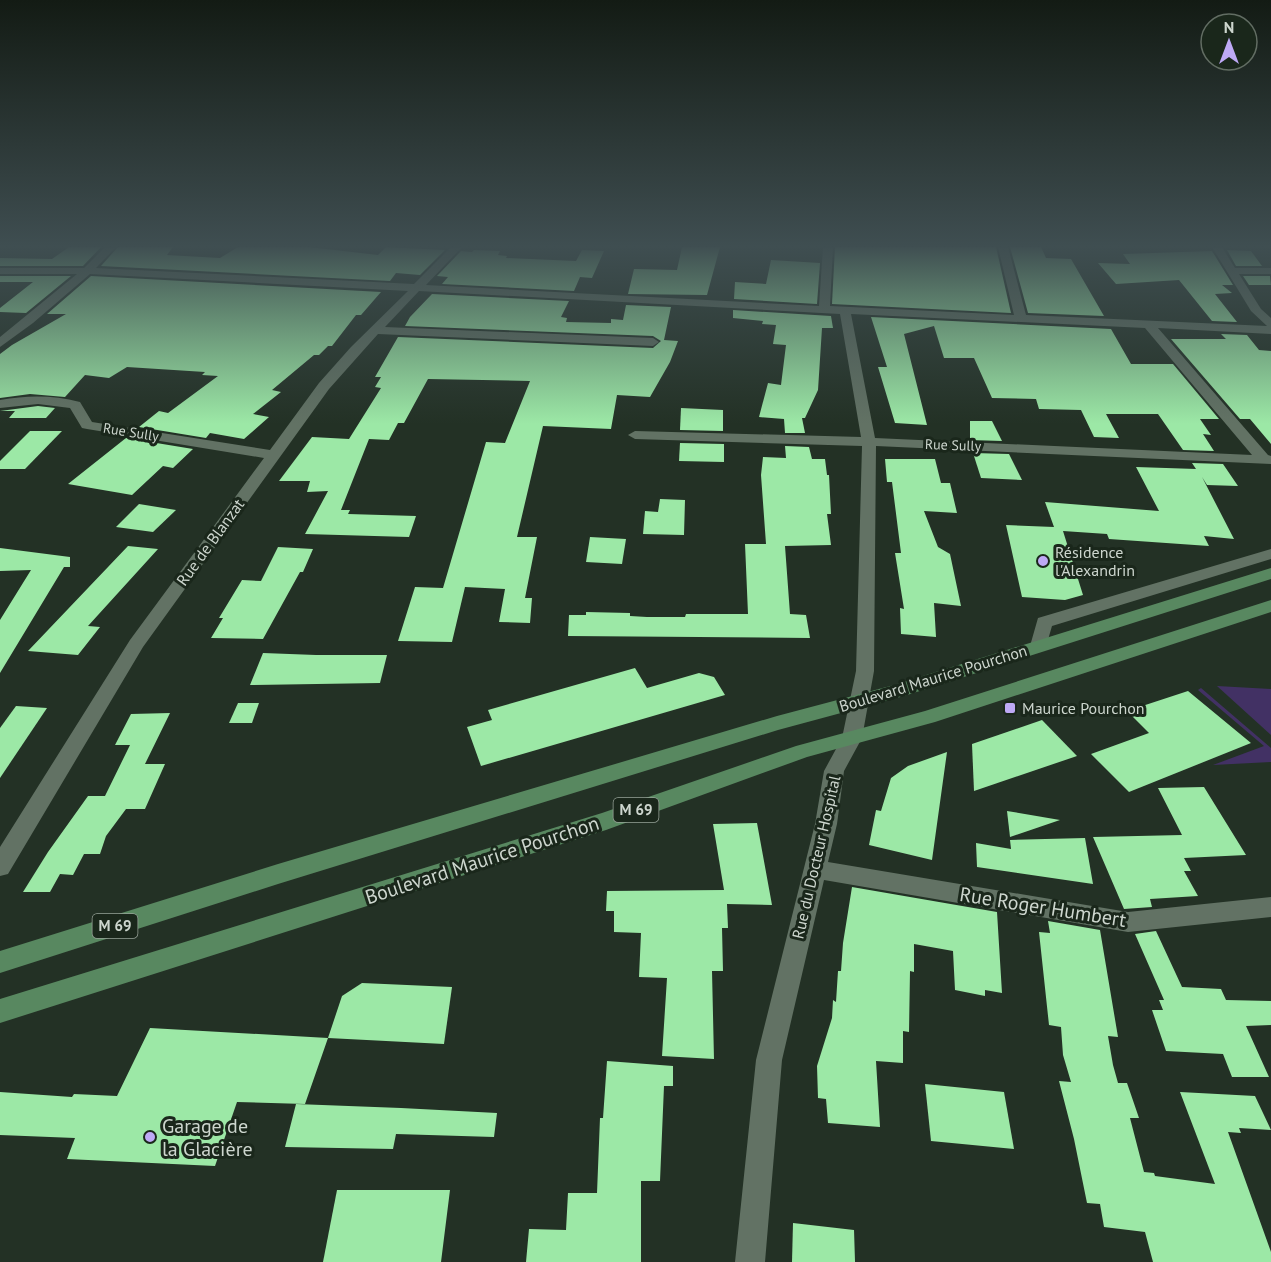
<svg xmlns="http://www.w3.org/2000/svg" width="1271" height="1262" viewBox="0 0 1271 1262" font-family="'PT Sans',sans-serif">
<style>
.green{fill:#423164}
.building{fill:#9ce8a6}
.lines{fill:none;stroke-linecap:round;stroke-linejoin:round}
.minor{fill:#627264;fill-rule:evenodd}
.major{fill:#588860;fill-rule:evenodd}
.poi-dot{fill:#bea9f5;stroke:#1a271b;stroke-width:2}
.labels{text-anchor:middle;stroke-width:6;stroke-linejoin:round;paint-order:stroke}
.far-street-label{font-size:14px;fill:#cdd6ce;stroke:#1a271b}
.shield{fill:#1a271b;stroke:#97a298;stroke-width:1.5}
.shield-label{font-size:15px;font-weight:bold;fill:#cdd6ce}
.street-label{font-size:16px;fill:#cdd6ce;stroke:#1a271b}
.poi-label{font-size:16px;fill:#cdd6ce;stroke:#1a271b;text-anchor:start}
.near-street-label{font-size:20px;fill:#cdd6ce;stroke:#1a271b}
.near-poi-label{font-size:20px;fill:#cdd6ce;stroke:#1a271b;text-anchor:start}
</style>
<rect width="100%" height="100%" fill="#233125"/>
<g class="green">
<path d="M1217 686 1271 689V735Z"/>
<path d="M1201 688 1271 748V762L1213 765 1264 746 1198 690Z"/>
</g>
<g class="building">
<path d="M69 247H101L83 266H0V258L52 259Z"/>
<path d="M118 247H173L167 255 220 258 238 247H309L378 255 386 247 445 250 420 275 396 273 390 281 101 266Z"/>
<path d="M682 247H720L707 295 628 294 634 269 677 270Z"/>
<path d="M835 247H996L1011 313 832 304Z"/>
<path d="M1010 247H1041L1046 258 1071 259 1104 316 1028 313Z"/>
<path d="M474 250 500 251 498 255 507 256 506 258 576 261 582 250 604 251 592 278 580 277 574 291 442 284 448 277 437 276 461 251 472 252Z"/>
<path d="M1227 250 1251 251 1262 266H1236Z"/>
<path d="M1212 251 1233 285H1222L1232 293 1215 294 1237 322 1212 321 1179 280 1116 284 1098 263 1130 264 1123 254Z"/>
<path d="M771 260 820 263 817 304 734 299 735 282 766 284Z"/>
<path d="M0 276H71L26 313 0 312V308L33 282H0Z"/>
<path d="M91 276 381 292 361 315H356L332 346H328L319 355H314L272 390 281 392 253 414 269 417 244 439 210 433 206 438 139 427 159 411 168 413 218 376 202 375 205 372 127 367 109 378 85 375 65 397 30 394 0 398V354L12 345 66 314H47Z"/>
<path d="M1243 276H1270L1271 285H1249Z"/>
<path d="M432 294 569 301 561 317 567 318 566 322 611 323V319L623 320 626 305 671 307 664 340 678 341 670 362 650 397 617 395 611 429 543 426 517 537H537L525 598H532L530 623 499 622 505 589 465 587 452 642 398 641 415 587 443 588 486 442 505 443 530 381 428 379 404 423H398L389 440 369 439 341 510H350L348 514 416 516 409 537 305 534 328 491 307 492 310 481H279L312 437 349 439 381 388 375 387 381 377H375L398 337 653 348 661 341 653 336 405 326 410 317Z"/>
<path d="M733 310 831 316 833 328H822L818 390 805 418H802L805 433H785L784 419 759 417 768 383 781 385 786 345 773 344 776 325 762 324 763 321 733 318Z"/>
<path d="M871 317 1111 329 1131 364H1173L1219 419H1200L1211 435 1203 434 1214 451 1183 450 1158 414H1106L1119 438 1094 437 1081 410 1039 409 1036 399 992 398 974 358H944L934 326 904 334 927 425 895 423 878 367H887Z"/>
<path d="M1221 334 1247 335 1259 350 1271 351V444L1250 419H1240L1171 339H1226Z"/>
<path d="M38 406 55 408 46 418H9L15 411H0Z"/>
<path d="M681 408 723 410V431L680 430Z"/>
<path d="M970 421H992L1002 441 970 440Z"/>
<path d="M30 431H62L25 469H0V461Z"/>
<path d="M126 438 193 449 173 468 163 466 132 495 68 484Z"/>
<path d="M680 443 724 444V462L679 461Z"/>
<path d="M785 446 809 447 812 459H825L827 475H829L831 514H827L831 545 785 546 790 614 806 615 810 638 568 636 569 615H586V612L630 613V616L647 617H685L686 614H748L745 544H766L761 475 763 457 786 458Z"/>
<path d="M973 453 1009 454 1022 480 981 478Z"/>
<path d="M885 459H935L941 483H950L957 513 924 511 938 547 950 554 961 606 934 603 936 637 901 634 900 608 904 609 895 553H901L892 482H887Z"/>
<path d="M1192 463 1223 464 1238 486 1207 485 1202 477 1234 539 1204 536 1209 546 1109 539 1107 534 1063 531 1083 595 1065 600 1022 597 1006 525 1054 527 1045 502 1159 511 1136 467 1196 469Z"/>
<path d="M660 499 685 500 684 535 643 534 645 511 658 512Z"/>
<path d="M139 504 176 510 153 532 116 527Z"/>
<path d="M590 537 626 539 622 564 586 562Z"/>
<path d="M128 546 158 549 88 626 100 627 78 655 28 651Z"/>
<path d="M278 547 313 549 303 572H300L263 639 211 638 223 618H219L242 580 261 581Z"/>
<path d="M0 548 70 557V567H64L0 673V620L31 570 0 571Z"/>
<path d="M263 653 316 655H387L380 683 250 685Z"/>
<path d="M635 668 647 688 699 673 714 677 725 695 481 766 467 727 492 720 488 710Z"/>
<path d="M1188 691 1251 743 1129 792 1091 754 1149 733 1127 711Z"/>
<path d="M238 703H259L252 723H229Z"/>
<path d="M16 706 47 708 0 778V728Z"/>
<path d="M170 713 145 764H165L145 809H126L106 836 100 854H84L73 875 60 874 50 892H23L48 852 88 796H105L130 745H115L131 714Z"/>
<path d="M1042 720 1077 756 974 791 972 744Z"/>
<path d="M947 752 932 860 869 845 876 810 881 811 891 778 908 766Z"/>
<path d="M1204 787 1246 855 1184 858 1191 871H1184L1198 896 1150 899 1152 907 1124 909 1093 837 1182 835 1158 788Z"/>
<path d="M1007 811 1060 820 1010 837Z"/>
<path d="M757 823 772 905 727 904 728 928H722L723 971H712L714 1059 662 1056 667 978 639 977 641 933 614 932V911H606L607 891 724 890 713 824Z"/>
<path d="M1085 838 1093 884 977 867 976 843 1011 849 1010 840Z"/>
<path d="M852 887 997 912 1002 993 985 990V996L955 990 953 951 914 944V972L910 971 909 1032 903 1031V1063L876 1061 880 1127 828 1123 826 1099 818 1098 817 1066 832 1018 833 1000 836 1002 838 971H841L843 943Z"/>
<path d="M1048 921 1100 930 1118 1037 1108 1036 1113 1065 1118 1083H1127L1139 1118H1130L1144 1172 1154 1173 1155 1176 1215 1184 1180 1092 1255 1096 1271 1130 1239 1128 1241 1133 1228 1132 1271 1252V1262H1153L1145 1232 1104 1227 1100 1204 1087 1203 1074 1139 1059 1081 1071 1082 1063 1055 1061 1027 1049 1025 1039 932 1050 933Z"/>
<path d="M1156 931 1182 987 1221 989 1226 1000 1271 1001V1025L1246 1026 1269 1077H1232L1223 1054 1166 1051 1152 1010H1163L1159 1000H1164L1135 934Z"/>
<path d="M362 983 452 987 444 1044 328 1038 342 996Z"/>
<path d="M150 1028 328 1038 305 1104 237 1102 215 1166 67 1159 75 1138 0 1135V1092L72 1097 74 1094 117 1096Z"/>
<path d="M607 1061 673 1066V1086H664L660 1181H641V1262H526L529 1229 566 1230 568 1193H597L600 1118H603Z"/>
<path d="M925 1084 1004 1092 1014 1149 931 1141Z"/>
<path d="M296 1104 401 1108 497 1113 494 1137 396 1134 393 1149 285 1147Z"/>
<path d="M337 1190H450L441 1262H323Z"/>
<path d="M793 1223 854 1230 855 1262H792Z"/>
</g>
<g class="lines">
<g class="minor">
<path d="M105 247H116L96 268 414 284 451 247H462L426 285 819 306 823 247H833L830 306 1014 315 998 247H1008L1026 315 1267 326 1251 311 1212 247H1222L1235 268H1271V274H1239L1261 309 1271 318V334L1158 328 1268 455 1271 456V464L876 446 874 671 862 738 844 771 837 824 828 862 1128 912 1271 897V917L1128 932 824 880 782 1060 765 1262H735L756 1060 815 824 824 771 842 738 856 671 862 446 635 439 628 435 635 431 861 437 840 314 419 291 385 327 653 338 659 342 653 346 378 334 329 389 143 647 8 874 0 876V847L130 640 264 458 87 429 82 428 70 408 38 404 0 408V400C28 395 53 395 80 402L92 422 270 450 319 383 351 347 408 291 90 274 33 323 0 347V337L77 274H0V268H84ZM851 314 1145 328 1252 455 875 438Z"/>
<path d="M1271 549V559L1052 626 1045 650H1033L1030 646 1038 618Z"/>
</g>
<g class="major">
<path d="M1271 568V579L904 696 778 730 278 884 0 973V951L278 864 777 716 894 685Z"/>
<path d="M1271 600V612L935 722 807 757 606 830 0 1023V999L602 813 796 746 925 711Z"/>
</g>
</g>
<linearGradient id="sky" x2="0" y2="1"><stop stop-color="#131b14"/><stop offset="0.58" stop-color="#3f4e51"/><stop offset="1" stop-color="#3f4e51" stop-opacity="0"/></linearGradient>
<rect width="1271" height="424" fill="url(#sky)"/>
<g class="poi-dot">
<circle cx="1043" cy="561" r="6"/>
<rect x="1004" y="702" width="12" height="12" rx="3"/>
<circle cx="150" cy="1137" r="6"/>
</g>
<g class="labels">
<g class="far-street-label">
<text transform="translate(131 432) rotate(9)" y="5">Rue Sully</text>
<text transform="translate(953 445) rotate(2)" y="5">Rue Sully</text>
</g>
<g class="shield">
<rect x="613.5" y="798" width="45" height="24" rx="4.5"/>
<rect x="92.5" y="914" width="45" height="24" rx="4.5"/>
</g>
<g class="shield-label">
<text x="636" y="815">M 69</text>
<text x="115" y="931">M 69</text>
</g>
<g class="street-label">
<text transform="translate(210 542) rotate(-54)" y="6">Rue de Blanzat</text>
<text transform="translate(933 678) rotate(-17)" y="6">Boulevard Maurice Pourchon</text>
<text transform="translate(816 857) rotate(-77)" y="6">Rue du Docteur Hospital</text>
</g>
<g class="poi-label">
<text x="1055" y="558">Résidence<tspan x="1055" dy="18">l'Alexandrin</tspan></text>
<text x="1022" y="714">Maurice Pourchon</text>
</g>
<g class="near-street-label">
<text transform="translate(482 860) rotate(-18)" y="7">Boulevard Maurice Pourchon</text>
<text transform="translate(1043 907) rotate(9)" y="7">Rue Roger Humbert</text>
</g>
<g class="near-poi-label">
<text x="162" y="1133">Garage de<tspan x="162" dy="23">la Glacière</tspan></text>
</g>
</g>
<g transform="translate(1229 42)"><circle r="28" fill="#1a271b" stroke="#626d63" stroke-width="1.5"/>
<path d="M0-4.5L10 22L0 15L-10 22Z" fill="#bea9f5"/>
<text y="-9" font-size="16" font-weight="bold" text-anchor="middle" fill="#cdd6ce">N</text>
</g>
</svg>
